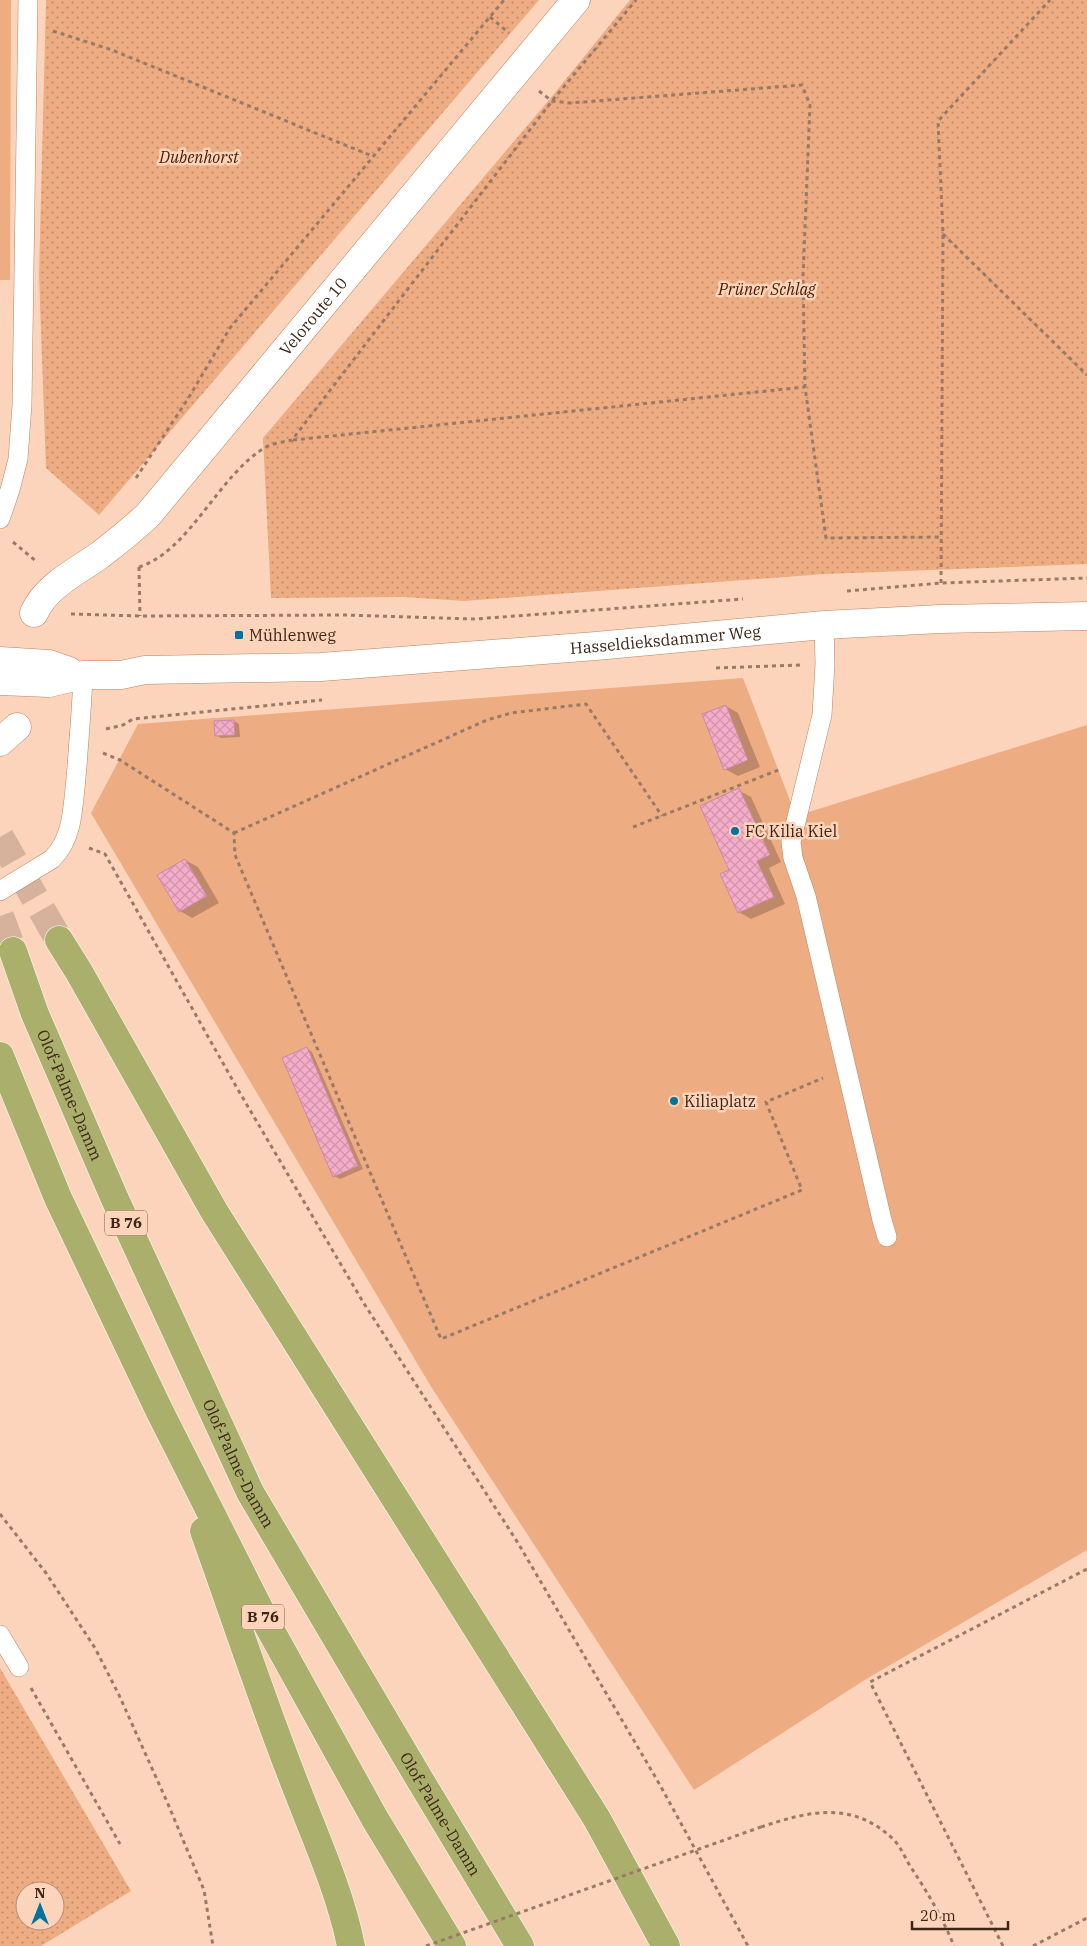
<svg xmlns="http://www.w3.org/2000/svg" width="1087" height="1946" viewBox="0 0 1087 1946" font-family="'IBM Plex Serif',serif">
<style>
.green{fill:#eeac82}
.garden{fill:url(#garden-dots);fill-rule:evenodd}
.shadow{fill:#0003}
.building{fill:url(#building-cross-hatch);stroke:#cd87a4}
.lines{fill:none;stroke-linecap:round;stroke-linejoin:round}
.trunk-tunnel{stroke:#d6b19b;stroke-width:28;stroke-dasharray:28 14;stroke-linecap:butt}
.service-casing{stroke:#bf825b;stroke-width:20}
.minor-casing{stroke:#bf825b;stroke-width:29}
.tertiary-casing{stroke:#bf825b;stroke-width:29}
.trunk-casing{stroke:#fff;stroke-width:29}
.path{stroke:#9a7a66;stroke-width:3;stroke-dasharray:4 4;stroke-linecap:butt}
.service{stroke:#fff;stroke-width:19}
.minor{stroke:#fff;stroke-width:28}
.tertiary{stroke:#fff;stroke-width:28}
.trunk{stroke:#aab06c;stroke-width:28}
.path-bridge{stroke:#9a7a66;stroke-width:3;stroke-dasharray:4 4;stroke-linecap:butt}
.poi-dot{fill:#00739d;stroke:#fcd4bc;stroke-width:2}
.labels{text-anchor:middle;stroke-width:5;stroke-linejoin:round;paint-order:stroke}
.shield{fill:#fcd4bc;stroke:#775a47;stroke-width:1}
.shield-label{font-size:15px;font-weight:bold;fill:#3e2515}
.park-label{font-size:16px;font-style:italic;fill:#492001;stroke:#fcd4bc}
.street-label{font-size:16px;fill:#3e2515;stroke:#fcd4bc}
.poi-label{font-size:16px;fill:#3e2515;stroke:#fcd4bc;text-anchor:start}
</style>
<defs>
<pattern id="garden-dots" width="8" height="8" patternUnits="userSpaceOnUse" patternTransform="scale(1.25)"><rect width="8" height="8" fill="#eeac82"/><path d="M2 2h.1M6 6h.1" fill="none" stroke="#c28c69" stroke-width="1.8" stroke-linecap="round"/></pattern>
<pattern id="building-cross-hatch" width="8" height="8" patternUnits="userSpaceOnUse" patternTransform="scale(1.25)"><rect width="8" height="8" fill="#f4acc9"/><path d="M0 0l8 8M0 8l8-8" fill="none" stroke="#d294ac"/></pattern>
</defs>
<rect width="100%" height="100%" fill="#fcd4bc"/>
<g class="green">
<path d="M0 0H11L10 280H0Z"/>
<path d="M743 678 796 816 1087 725V1550L863 1681 694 1790 430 1385 91 813 138 724Z"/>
</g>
<g class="garden">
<path d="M46 0H539L99 515 46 468 39 276Z"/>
<path d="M630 0H1087V564L825 574 464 601 404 597 271 598 263 438 549 100Z"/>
<path d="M0 1668 131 1891 41 1946H0ZM25 1891H55V1921H25Z"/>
</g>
<g class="shadow">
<path d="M726 706 738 713 760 767 738 776 725 769Z"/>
<path d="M234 721 239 724 240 737 221 738 216 735Z"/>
<path d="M738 790 751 797 781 862 769 868 785 904 751 919 739 912 722 875 731 870Z"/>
<path d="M185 860 198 867 219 903 192 918 180 911Z"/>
<path d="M307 1048 312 1052 363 1169 340 1179 334 1176Z"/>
</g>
<g class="building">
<path d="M726 705 748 760 724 770 702 714Z"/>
<path d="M234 720 235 735 215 736 214 721Z"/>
<path d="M739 788 770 855 757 861 774 897 738 913 720 874 729 870 700 806Z"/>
<path d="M185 859 207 896 179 912 157 875Z"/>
<path d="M307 1047 358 1166 333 1177 282 1058Z"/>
</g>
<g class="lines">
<g class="trunk-tunnel">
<path d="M0 837 59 940"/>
<path d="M0 916 13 951"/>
</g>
<g class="service-casing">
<g id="service">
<path d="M0 519 10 490 18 459 22 405 28 0"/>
<path d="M824 625 825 664 822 715 791 842 793 858 806 896 882 1220 887 1237"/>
<path d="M0 891 52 859C61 850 67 838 70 825 74 807 75 786 77 767 79 737 82 706 83 675"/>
<path d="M0 1635 19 1667"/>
</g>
</g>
<g class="minor-casing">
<g id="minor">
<path id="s1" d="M34 613C46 586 76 572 100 555 117 542 133 529 148 515L576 0"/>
<path d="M0 742 17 727"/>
</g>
</g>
<g class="tertiary-casing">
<g id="tertiary">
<path d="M0 661 49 664 69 671"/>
<path id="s2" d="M0 681 49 683 83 675H121L145 670 321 667 596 646 824 625 940 619 1087 616"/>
</g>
</g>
<g class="trunk-casing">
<g id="trunk">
<path d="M59 940 79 972 214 1211 597 1819 666 1946"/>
<path id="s3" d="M13 951 35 1014 114 1197 250 1492 420 1780 520 1946"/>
<path d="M0 1056 58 1198 159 1410 265 1620 375 1819 452 1946"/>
<path d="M204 1531C233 1612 260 1694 291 1774 312 1830 339 1887 351 1946"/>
</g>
</g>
<g class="path">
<path d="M490 17 509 33"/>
<path d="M53 31 112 50 372 156"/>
<path d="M539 91 552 101 570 103 802 85 810 105 803 277 805 387 826 538 941 537"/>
<path d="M943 234 1087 375"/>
<path d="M293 440 805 387"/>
<path d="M136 478 189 397 230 328 504 0"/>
<path d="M13 542 37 562"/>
<path d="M139 567C190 551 219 474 266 447 274 443 284 442 292 440L552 101 636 0"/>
<path d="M139 567 140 616"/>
<path d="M941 583 943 233 938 121 1050 0"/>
<path d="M847 591 941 583 1087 578"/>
<path d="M71 614 140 616 344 615 475 619 743 599"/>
<path d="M716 668 800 665"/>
<path d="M106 729 123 725 133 719 322 700"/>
<path d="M103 753 120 760 234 833 235 855 441 1339 802 1190 766 1102 823 1078"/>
<path d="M633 827 781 769"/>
<path d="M234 833 487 720 511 713 586 704 662 816"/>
<path d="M89 848 105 854 237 1088 363 1302 518 1543 660 1785 748 1946"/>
<path d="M0 1514 46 1573 95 1648 119 1695 168 1804 204 1890 213 1946"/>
<path d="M31 1688 120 1844"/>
<path d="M761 1827C809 1811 853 1800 894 1840 901 1847 906 1860 912 1869 928 1893 943 1919 954 1946"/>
<path d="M1003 1946 870 1682 1087 1569"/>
<path d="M1033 1946 1087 1918"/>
</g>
<use href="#service" class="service"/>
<use href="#minor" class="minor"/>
<use href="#tertiary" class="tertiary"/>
<use href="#trunk" class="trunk"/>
<path class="path-bridge" d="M426 1946 761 1827"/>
</g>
<g class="poi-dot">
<rect x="234" y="630" width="10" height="10" rx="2.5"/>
<circle cx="735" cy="831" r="5"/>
<circle cx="674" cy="1101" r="5"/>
</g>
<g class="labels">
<g class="shield">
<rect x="105" y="1210.5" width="42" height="25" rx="4"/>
<rect x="242" y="1604.5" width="42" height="25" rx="4"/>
</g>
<g class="shield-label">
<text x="126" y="1228">B 76</text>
<text x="263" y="1622">B 76</text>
</g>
<g class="park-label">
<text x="199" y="163">Dubenhorst</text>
<text x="767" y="295">Prüner Schlag</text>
</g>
<g class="street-label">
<text dy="6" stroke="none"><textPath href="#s1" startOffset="410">Veloroute 10</textPath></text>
<text dy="6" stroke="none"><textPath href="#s2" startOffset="668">Hasseldieksdammer Weg</textPath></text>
<text dy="6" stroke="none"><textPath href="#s3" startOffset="155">Olof-Palme-Damm</textPath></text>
<text dy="6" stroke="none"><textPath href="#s3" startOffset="560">Olof-Palme-Damm</textPath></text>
<text dy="6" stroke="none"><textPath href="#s3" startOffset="965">Olof-Palme-Damm</textPath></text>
</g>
<g class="poi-label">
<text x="249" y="641">Mühlenweg</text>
<text x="745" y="837">FC Kilia Kiel</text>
<text x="684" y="1107">Kiliaplatz</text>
</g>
</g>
<g transform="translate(40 1906)"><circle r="24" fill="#fcd4bc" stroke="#b08e79"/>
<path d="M0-4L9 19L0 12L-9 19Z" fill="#00739d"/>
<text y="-8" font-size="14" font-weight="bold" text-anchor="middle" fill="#3e2515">N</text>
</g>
<path d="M912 1921v8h96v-8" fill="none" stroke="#3e2515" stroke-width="2.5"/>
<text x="920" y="1921" font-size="15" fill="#3e2515" stroke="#fcd4bc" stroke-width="4" paint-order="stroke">20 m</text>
</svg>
